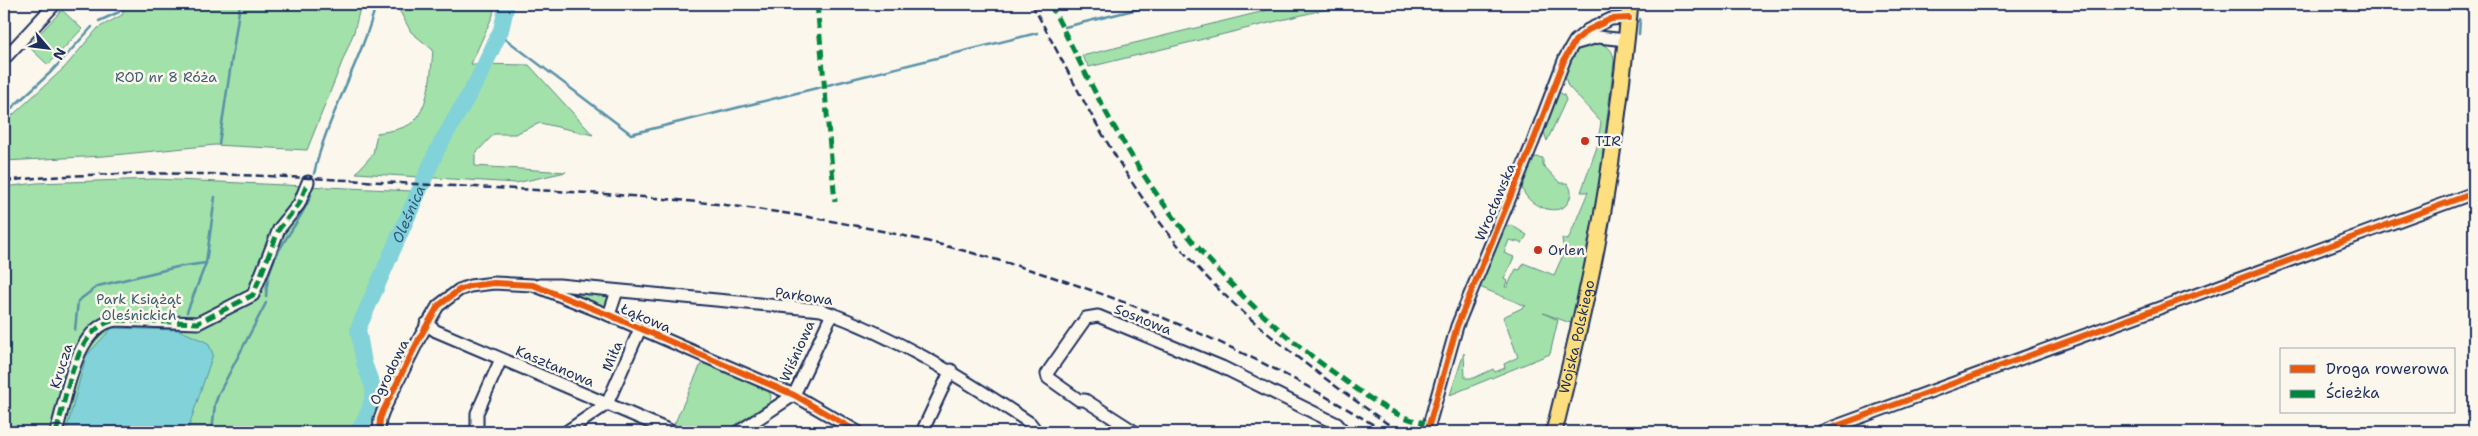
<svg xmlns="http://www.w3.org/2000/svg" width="2478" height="436" viewBox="0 0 2478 436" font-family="'Shantell Sans',sans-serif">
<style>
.green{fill:#a2e1a9;stroke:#5e8884}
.water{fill:#81d2d9;stroke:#5891a8}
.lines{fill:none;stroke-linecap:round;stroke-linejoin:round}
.stream{stroke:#5891a8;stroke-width:2.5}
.river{stroke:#81d2d9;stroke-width:16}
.minor-casing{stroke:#1b2f5e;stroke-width:15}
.major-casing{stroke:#1b2f5e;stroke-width:19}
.minor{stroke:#fbf7ec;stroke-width:11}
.major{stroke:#fedf80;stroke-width:15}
.rail{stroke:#1b2f5e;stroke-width:2.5;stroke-dasharray:8 4;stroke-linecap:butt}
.quiet{stroke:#00873e;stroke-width:5;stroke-dasharray:10 5;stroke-linecap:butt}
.cycleway-casing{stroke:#fbf7ec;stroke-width:9}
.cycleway{stroke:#e8590c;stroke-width:6}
.poi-dot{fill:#c8321e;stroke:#fbf7ec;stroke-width:2}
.labels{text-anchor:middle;stroke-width:5;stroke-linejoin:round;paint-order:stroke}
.park-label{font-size:14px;fill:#3d5c71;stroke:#fbf7ec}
.poi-label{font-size:14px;fill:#1b2f5e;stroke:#fbf7ec;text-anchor:start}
.street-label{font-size:14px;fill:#1b2f5e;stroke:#fbf7ec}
.water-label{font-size:15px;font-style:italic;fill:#34587d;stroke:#fbf7ec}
</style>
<rect width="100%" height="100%" fill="#fbf7ec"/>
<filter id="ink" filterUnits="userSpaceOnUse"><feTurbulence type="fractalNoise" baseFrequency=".02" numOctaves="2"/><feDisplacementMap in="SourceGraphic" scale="10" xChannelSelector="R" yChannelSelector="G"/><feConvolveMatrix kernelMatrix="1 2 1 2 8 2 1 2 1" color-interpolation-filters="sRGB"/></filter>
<g filter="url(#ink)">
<g class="green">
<path d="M127 4H361L354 32 307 150 215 145 104 156 4 161V123L65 67 98 28 122 15Z"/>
<path d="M396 4H494L493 15 471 64 529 65 593 135 540 123 515 134H494L475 154V166L566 172 516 183 356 173 373 154 377 133C389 131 409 129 417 118 430 99 431 72 433 50L411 32Z"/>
<path d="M1293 4H1347L1089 67 1082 56Z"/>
<path d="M62 10 82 29 48 65 28 46Z"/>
<path d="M1590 42C1604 43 1614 47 1614 62L1593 233 1573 324 1543 313 1558 320 1550 354 1450 395 1464 353 1465 378H1474L1493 369 1495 372 1505 368 1504 364 1518 357 1503 317 1526 306 1477 286 1503 227 1511 225 1527 235 1522 243 1509 240 1504 253 1514 257 1504 279 1507 281 1505 287H1507L1516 269 1520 270 1523 263 1554 275 1564 253 1562 238 1568 240 1588 192H1581L1597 147 1601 122 1568 86 1564 74 1574 52Z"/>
<path d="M1557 91 1564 95 1566 100 1547 141 1543 129Z"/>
<path d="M1536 157 1543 158V165L1560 183H1567C1571 188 1572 192 1570 198 1563 222 1522 205 1522 185 1522 177 1528 167 1531 159Z"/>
<path d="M155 179 412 191 353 331 368 394 353 432H4V187L37 183Z"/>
<path d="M559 290 609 295 610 298 605 307 601 308Z"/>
<path d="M702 362 768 390 771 396 769 406 729 432H685L673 427Z"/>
</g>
<path class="water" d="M112 328 179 330 208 343 213 354 187 432H66L86 356Z"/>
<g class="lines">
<g class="stream">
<path d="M1642 7V4"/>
<path d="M99 21 119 12 126 4"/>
<path d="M1065 27 1158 4"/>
<path d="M499 34 631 134 821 87"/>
<path d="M1639 34 1640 19"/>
<path d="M828 85 1037 33"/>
<path d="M4 115 51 72 92 27"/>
<path d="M219 144 240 4"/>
<path d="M314 174C327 115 361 63 376 4"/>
<path d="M266 297C267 251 296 233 311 195"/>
<path d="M187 312 206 263 215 197"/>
<path d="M75 330 78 301 98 286 177 267 206 263"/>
<path d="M69 366 71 352"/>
<path d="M212 432 215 404 219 393 266 303"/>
</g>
<path class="river" id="s1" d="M358 432 369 411 374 390 364 363 358 329 438 148 478 79 501 30 507 4"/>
<g class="minor-casing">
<g id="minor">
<path d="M1577 43 1598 37 1626 40"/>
<path d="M4 59 55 4"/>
<path d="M540 285H559L821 310C897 337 964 379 1030 423L1037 432"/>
<path d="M609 315 617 291"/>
<path d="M426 324 436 331 673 432"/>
<path d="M56 432C67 398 74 326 116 320L198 323 253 295 279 229 299 204 308 182"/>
<path d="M379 432 380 419 383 411 420 337 438 306 459 290 470 286 494 283 533 285 609 315 794 395 858 432"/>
<path d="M477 432V413L501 359"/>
<path d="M566 432 607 404 640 329"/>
<path d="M738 432 794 395 832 314"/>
<path d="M922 432 951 370"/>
<path d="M1135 432 1085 400H1079L1048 378 1047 374 1050 369 1086 318 1098 316 1222 367 1337 424 1344 432"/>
<path d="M1427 432 1457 326 1533 142 1565 58 1575 41 1588 30 1611 19 1629 18"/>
<path d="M1820 432 2474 193"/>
</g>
</g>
<g class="major-casing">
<g id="major">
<path id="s2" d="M1554 432C1569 370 1585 307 1597 244 1612 164 1622 84 1630 4"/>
</g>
</g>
<use href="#minor" class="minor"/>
<use href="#major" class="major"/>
<g class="rail">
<path d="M1032 4C1076 86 1117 171 1177 244 1239 319 1320 375 1399 432"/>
<path d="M4 181C147 166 290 177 433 185 536 190 639 194 741 207 967 236 1192 310 1385 432"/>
</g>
<g class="quiet">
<path d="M817 4 835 202"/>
<path d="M1050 4C1075 51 1097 100 1125 145 1180 238 1254 317 1343 379 1366 396 1402 423 1430 423"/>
<path d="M56 432C67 398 74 326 116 320L198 323 253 295 279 229 299 204 308 182"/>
</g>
<g class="cycleway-casing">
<g id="cycleway">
<path d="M379 432 380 419 383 411 420 337 438 306 459 290 470 286 494 283 533 285 609 315 794 395 858 432"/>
<path d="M1427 432 1457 326 1533 142 1565 58 1575 41 1588 30 1611 19 1629 18"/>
<path d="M1820 432 2474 193"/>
</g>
</g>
<use href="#cycleway" class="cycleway"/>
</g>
</g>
<g class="poi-dot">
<circle cx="1585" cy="141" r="5"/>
<circle cx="1538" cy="250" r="5"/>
</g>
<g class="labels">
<g class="park-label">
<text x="166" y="82">ROD nr 8 Róża</text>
<text x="139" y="304">Park Książąt<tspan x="139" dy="16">Oleśnickich</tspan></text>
</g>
<g class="poi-label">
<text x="1595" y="146">TIR</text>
<text x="1548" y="255">Orlen</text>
</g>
<g class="street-label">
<text transform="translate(1495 202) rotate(-67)" y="5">Wrocławska</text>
<text transform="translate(804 296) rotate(8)" y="5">Parkowa</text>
<text transform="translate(646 318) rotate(23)" y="5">Łąkowa</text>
<text transform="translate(1143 319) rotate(22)" y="5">Sosnowa</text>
<text dy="5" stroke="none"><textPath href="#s2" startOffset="98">Wojska Polskiego</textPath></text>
<text transform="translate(797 351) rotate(-66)" y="5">Wiśniowa</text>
<text transform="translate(612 356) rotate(-67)" y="5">Miła</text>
<text transform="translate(61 366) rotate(-73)" y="5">Krucza</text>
<text transform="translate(555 366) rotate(23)" y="5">Kasztanowa</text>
<text transform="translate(389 372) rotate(-64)" y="5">Ogrodowa</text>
</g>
<g class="water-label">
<text dy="5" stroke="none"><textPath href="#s1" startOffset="234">Oleśnica</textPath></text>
</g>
</g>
<rect width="2478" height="436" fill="none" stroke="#fbf7ec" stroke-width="20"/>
<rect x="10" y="10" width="2458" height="416" fill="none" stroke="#1b2f5e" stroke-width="2" filter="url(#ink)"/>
<rect x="2280" y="348" width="175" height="65" fill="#fbf7ec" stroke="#a1a7b3"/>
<rect x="2290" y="365" width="25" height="8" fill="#e8590c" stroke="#a1a7b3"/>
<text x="2326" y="374" font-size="15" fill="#1b2f5e">Droga rowerowa</text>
<rect x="2290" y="390" width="25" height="8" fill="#00873e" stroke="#a1a7b3"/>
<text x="2326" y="398" font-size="15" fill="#1b2f5e">Ścieżka</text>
<g transform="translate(48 48) rotate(118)" stroke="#fbf7ec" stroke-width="4" paint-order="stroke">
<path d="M0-4L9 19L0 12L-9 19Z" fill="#1b2f5e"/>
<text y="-8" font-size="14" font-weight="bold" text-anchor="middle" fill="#1b2f5e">N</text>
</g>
</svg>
